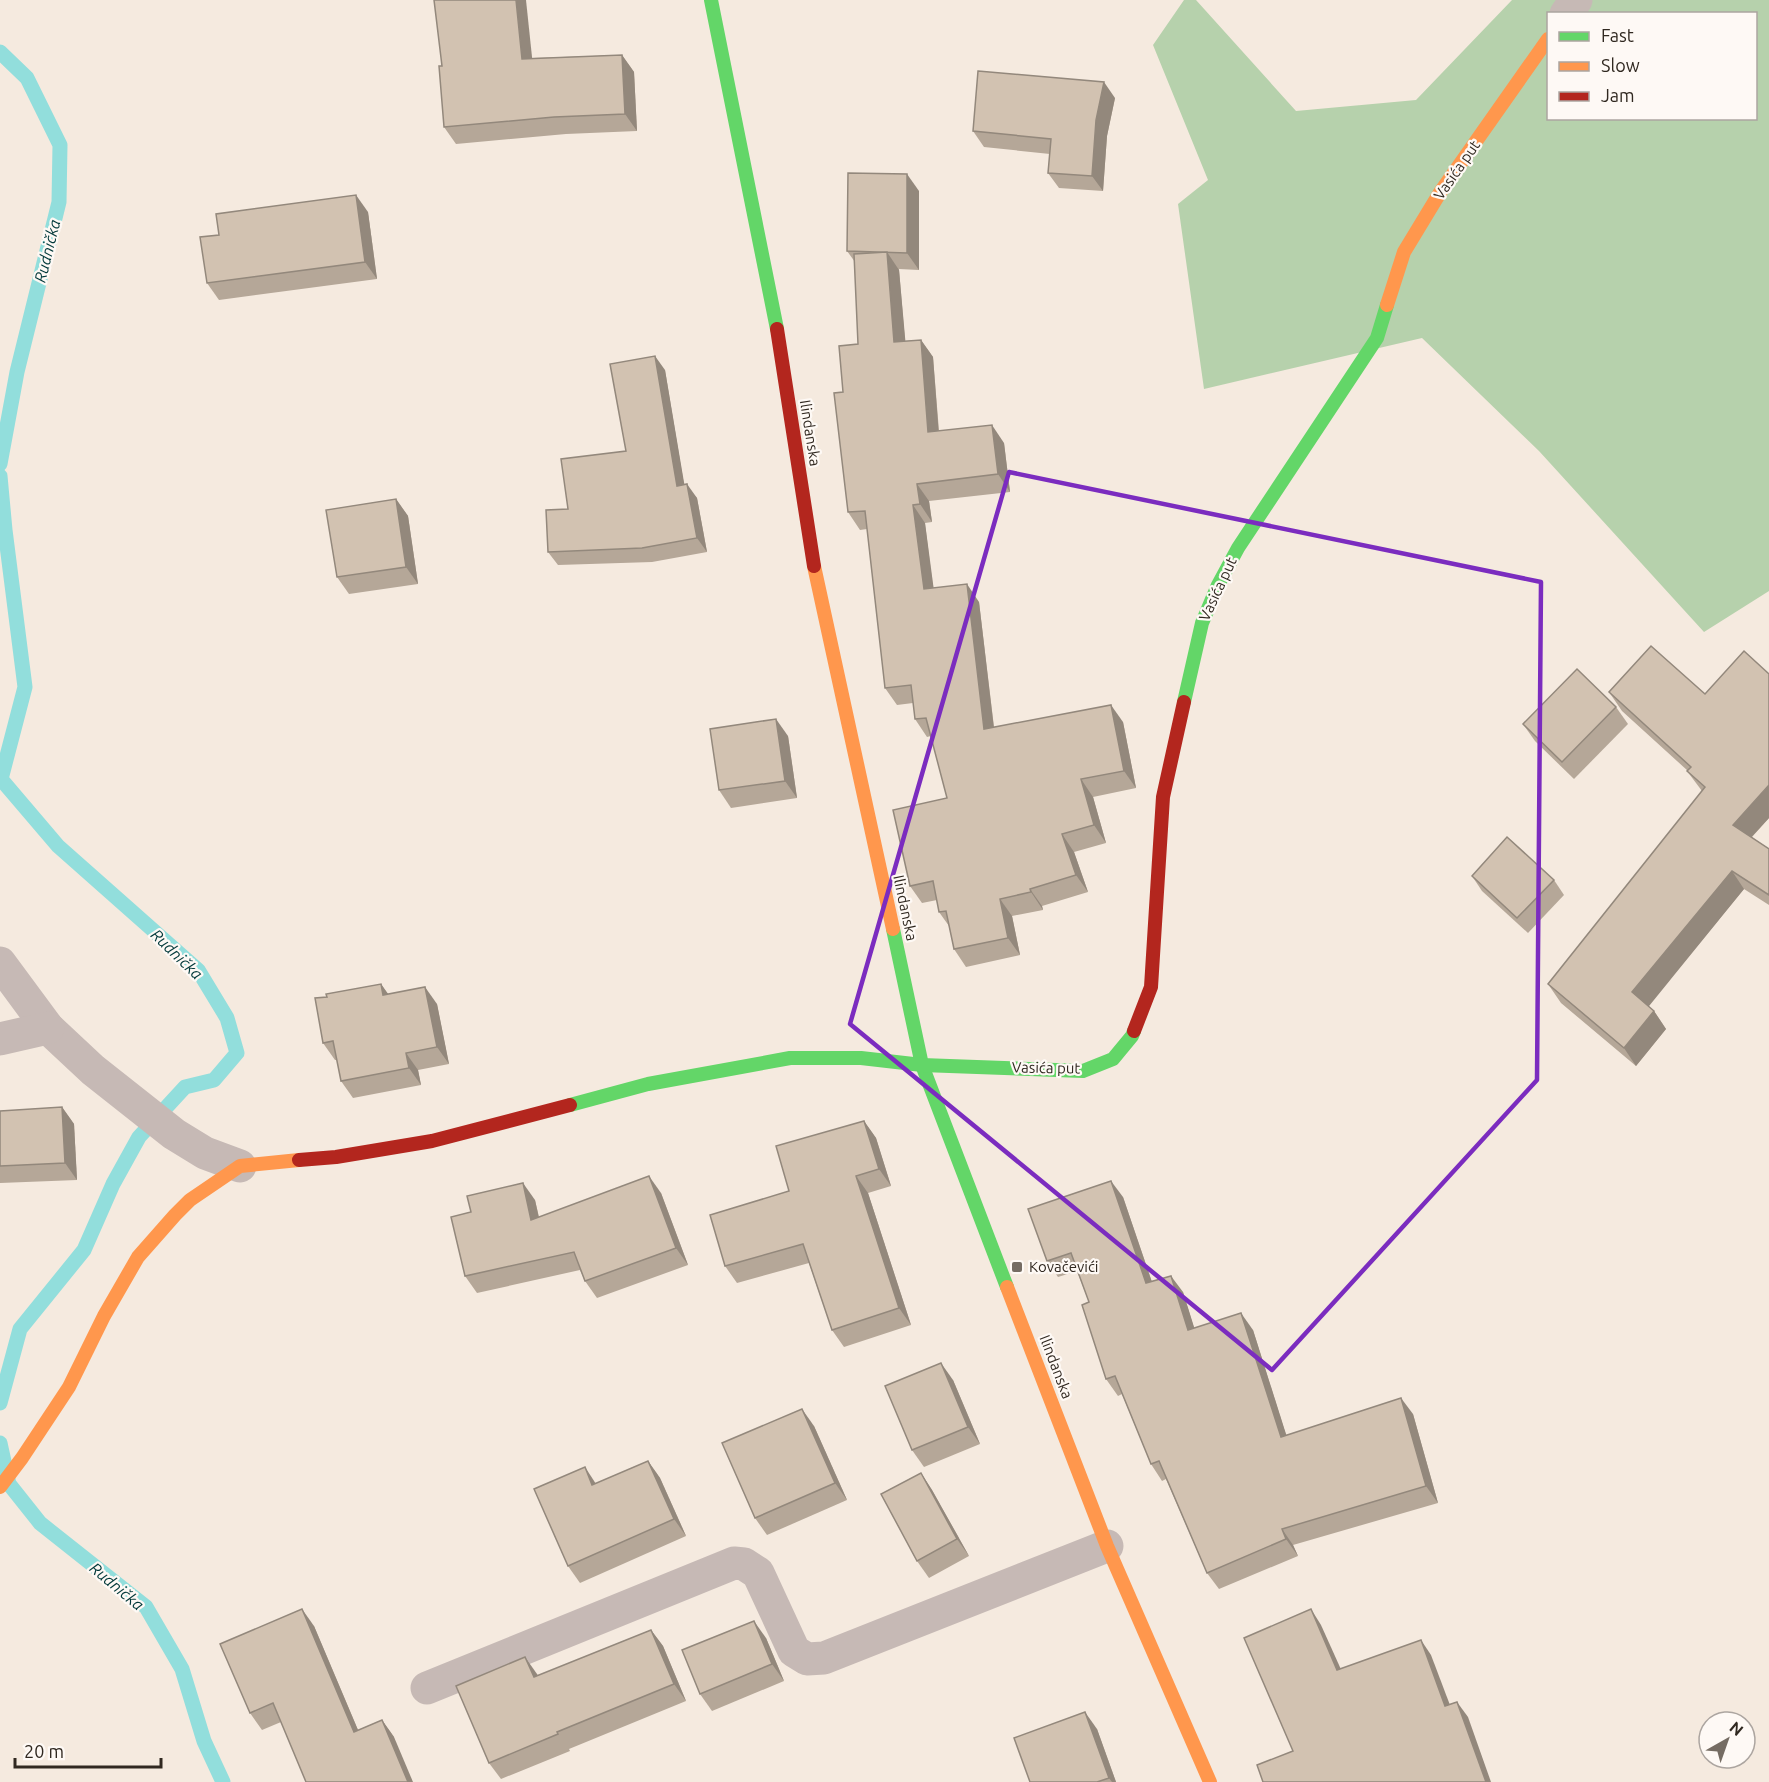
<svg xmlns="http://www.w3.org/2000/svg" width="1769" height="1782" viewBox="0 0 1769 1782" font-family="Ubuntu,sans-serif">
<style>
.forest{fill:#b6d1ac;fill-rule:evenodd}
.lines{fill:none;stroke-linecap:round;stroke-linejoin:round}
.stream{stroke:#92dedc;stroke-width:15}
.street{stroke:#c6b9b5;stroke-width:33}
.fast{stroke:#63d668;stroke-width:14}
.slow{stroke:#ff974d;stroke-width:14}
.jam{stroke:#b3261e;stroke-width:14}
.wall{fill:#b5a798}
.shaded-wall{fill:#93887c}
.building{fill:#d2c2b1;stroke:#93887c;stroke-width:1.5}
.marked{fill:none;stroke:#7b2cbf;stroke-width:4.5;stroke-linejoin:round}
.poi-dot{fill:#756c63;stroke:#fef9f5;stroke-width:2}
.labels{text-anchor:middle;stroke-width:4.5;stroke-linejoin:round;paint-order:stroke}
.street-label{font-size:15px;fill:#302820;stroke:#fef9f5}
.poi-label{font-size:15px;fill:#302820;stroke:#fef9f5;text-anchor:start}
.water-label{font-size:16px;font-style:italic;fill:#003839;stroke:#fef9f5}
</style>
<rect width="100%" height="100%" fill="#f5eadf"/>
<path class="forest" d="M1184 0H1196L1296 111 1416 100 1512 0H1769V591L1704 632 1539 451 1422 338 1204 389 1178 204 1208 180 1153 45ZM1548 14H1756V118H1548Z"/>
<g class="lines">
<g class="stream">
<path d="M0 52 27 78 60 145 59 202 17 372 0 464"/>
<path d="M0 476 5 530 25 687 1 779 58 846 198 970 227 1018 237 1053 214 1080 185 1087 139 1137 113 1184 84 1250 20 1329 0 1403"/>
<path d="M0 1443 9 1484 40 1523 146 1607 182 1669 204 1741 223 1782"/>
</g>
<g class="street">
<path d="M1566 14 1576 0"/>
<path d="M0 963 48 1028 93 1070 174 1134 205 1153 240 1166"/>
<path d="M0 1039 48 1028"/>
<path d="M427 1688 734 1563 744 1564 758 1573 794 1651 807 1659 824 1658 1107 1546"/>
</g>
<g class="fast">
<path d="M711 0 777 329"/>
<path d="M1184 702 1202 623 1218 585 1238 548 1377 338 1387 305"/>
<path d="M893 929 922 1065 1007 1287"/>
<path d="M570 1105 648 1084 790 1058H861L922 1065 1083 1071 1113 1059 1132 1036 1134 1031"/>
</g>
<g class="slow">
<path d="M1387 305 1404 252 1441 191 1548 39"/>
<path d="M814 566 893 929"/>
<path d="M1007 1287 1107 1546 1210 1782"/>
<path d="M0 1487 22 1458 69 1387 104 1316 138 1257 175 1215 190 1200 240 1166 299 1160"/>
</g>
<g class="jam">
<path d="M777 329 814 566"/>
<path d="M1134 1031 1151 987 1163 797 1184 702"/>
<path d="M299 1160 336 1157 432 1141 570 1105"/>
</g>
</g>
<g class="wall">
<path d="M622 55 634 72 637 131 566 134 456 144 444 127 442 66 533 58Z"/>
<path d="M1115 98 1107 136 1103 191 1059 188 1048 173 1050 154 984 147 973 131Z"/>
<path d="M919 191V270L899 269 905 341 921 340 933 357 939 431 1004 443 1010 492 929 501 932 522 925 523 933 588 979 602 994 727 1123 722 1136 788 1093 797 1106 843 1074 852 1088 892 1042 906 1043 910 1012 916 1020 955 966 967 954 949 949 926 939 912 937 900 922 903 910 886 947 798 931 736 927 737 915 719 913 703 897 705 885 688 867 529 860 530 848 512 843 392 858 344 855 262 847 251Z"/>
<path d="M368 212 377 279 219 300 207 283 219 235Z"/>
<path d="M665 370 684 485 697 498 707 552 652 562 558 565 548 552 568 509 626 451Z"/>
<path d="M396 499 408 516 418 584 349 594 337 577Z"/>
<path d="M1609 692 1769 818 1752 837 1769 849V905L1744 889 1648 1006 1654 1011 1666 1029 1636 1066 1561 1003 1548 984 1702 791 1687 771H1688L1622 711Z"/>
<path d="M1616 707 1628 724 1574 779 1535 741 1523 724Z"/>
<path d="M788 736 797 798 731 808 719 790Z"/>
<path d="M1472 876 1554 880 1564 895 1528 933 1482 891Z"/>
<path d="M381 984 388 994 437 1004 449 1064 418 1070 421 1085 353 1098 341 1081 337 1060H335L323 1043 327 997Z"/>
<path d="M62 1107 74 1124 77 1180 0 1183V1111Z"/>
<path d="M864 1121 876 1138 891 1186 868 1193 911 1325 844 1347 832 1330 809 1263 737 1283 725 1266 789 1191Z"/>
<path d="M661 1193 688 1265 597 1298 585 1281 580 1270 477 1293 465 1276 535 1200 539 1217Z"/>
<path d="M1123 1197 1152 1282 1183 1292 1194 1328 1253 1330 1286 1435 1413 1414 1438 1503 1293 1545 1298 1556 1219 1589 1207 1573 1166 1479 1162 1481 1151 1464 1122 1394 1118 1396 1106 1379 1089 1302 1077 1271 1058 1277 1047 1261Z"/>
<path d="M953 1380 980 1444 924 1467 912 1450Z"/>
<path d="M814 1426 847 1500 767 1535 755 1518Z"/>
<path d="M648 1461 660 1478 686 1536 580 1583 568 1566 596 1484Z"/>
<path d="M921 1473 932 1490 969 1556 929 1578 917 1561Z"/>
<path d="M314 1626 358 1730 382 1720 394 1737 281 1722 262 1730 250 1713Z"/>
<path d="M651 1630 663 1646 686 1701 569 1749 570 1751 501 1779 489 1763 537 1674 538 1676Z"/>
<path d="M766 1638 784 1681 712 1711 700 1694Z"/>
<path d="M1097 1729 1116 1782H1030Z"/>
</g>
<g class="shaded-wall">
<path d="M516 0H526L534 76 522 59Z"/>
<path d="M622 55 634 72 637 131 625 114Z"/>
<path d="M1104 82 1115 98 1107 136 1103 191 1092 176 1096 120Z"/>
<path d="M907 174 919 191V270L907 253Z"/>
<path d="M356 195 368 212 377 279 365 262Z"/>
<path d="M887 252 899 270 907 359 894 342Z"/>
<path d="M921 340 933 357 940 450 928 432Z"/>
<path d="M655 356 665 370 687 500 677 486Z"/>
<path d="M992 425 1004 443 1010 492 998 474Z"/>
<path d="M687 484 697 498 707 552 697 538Z"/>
<path d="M917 484 929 501 932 522 920 504Z"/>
<path d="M396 499 408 516 418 584 406 567Z"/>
<path d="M913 505 925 523 936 606 924 589Z"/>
<path d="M967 584 979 602 996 746 984 729Z"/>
<path d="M1111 705 1123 722 1136 788 1124 771Z"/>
<path d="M776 719 788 736 797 798 785 781Z"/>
<path d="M1081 779 1093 797 1106 843 1094 825Z"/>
<path d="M1769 785V818L1746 843 1733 825Z"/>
<path d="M1062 834 1074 852 1088 892 1076 875Z"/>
<path d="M1732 871 1744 889 1645 1011 1632 992Z"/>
<path d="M1030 889 1042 906 1043 910 1031 892Z"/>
<path d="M1000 899 1012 916 1020 955 1008 938Z"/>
<path d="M381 984 393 1001 383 995Z"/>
<path d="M425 987 437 1004 449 1064 437 1047Z"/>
<path d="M1654 1011 1666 1029 1636 1066 1624 1048Z"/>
<path d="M406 1053 418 1070 421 1085 409 1068Z"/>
<path d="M62 1107 74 1124 77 1180 65 1163Z"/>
<path d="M864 1121 876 1138 891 1186 879 1169Z"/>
<path d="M649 1176 661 1193 688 1265 676 1248Z"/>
<path d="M856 1176 868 1193 911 1325 899 1308Z"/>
<path d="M1111 1181 1123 1197 1158 1300 1146 1283Z"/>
<path d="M523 1183 535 1200 543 1237 531 1220Z"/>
<path d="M1171 1276 1183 1292 1200 1346 1188 1330Z"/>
<path d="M1241 1313 1253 1330 1292 1453 1281 1437Z"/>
<path d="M941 1363 953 1380 980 1444 968 1427Z"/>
<path d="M1401 1398 1413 1414 1438 1503 1426 1486Z"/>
<path d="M802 1409 814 1426 847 1500 835 1483Z"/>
<path d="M648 1461 660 1478 686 1536 674 1519Z"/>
<path d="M585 1467 596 1484 592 1485Z"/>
<path d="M921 1473 932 1490 969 1556 957 1539Z"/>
<path d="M1282 1529 1293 1545 1298 1556 1286 1539Z"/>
<path d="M302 1609 314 1626 366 1749 354 1732Z"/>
<path d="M1311 1609 1321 1625 1348 1685 1337 1670Z"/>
<path d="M754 1621 766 1638 784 1681 772 1664Z"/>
<path d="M651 1630 663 1646 686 1701 674 1684Z"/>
<path d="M1421 1640 1431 1655 1456 1721 1445 1706Z"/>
<path d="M525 1657 537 1674 545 1694 534 1677Z"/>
<path d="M1457 1702 1468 1717 1491 1782H1486Z"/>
<path d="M1085 1712 1097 1729 1116 1782H1112L1109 1778Z"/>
<path d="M382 1720 394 1737 413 1782H408Z"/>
</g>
<g class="building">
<path d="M434 0H516L522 59 622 55 625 114 554 117 444 127 439 66H442Z"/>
<path d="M978 71 1104 82 1096 120 1092 176 1048 173 1051 139 973 131Z"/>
<path d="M848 173 907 174V253L847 251Z"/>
<path d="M356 195 365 262 207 283 200 237 219 235 216 214Z"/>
<path d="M887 252 894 342 921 340 928 432 992 425 998 474 917 484 920 504 913 505 924 589 967 584 984 729 1111 705 1124 771 1081 779 1094 825 1062 834 1076 875 1030 889 1031 892 1000 899 1008 938 954 949 946 911 939 912 933 881 910 886 893 810 947 798 926 718 915 719 911 685 885 688 865 511 848 512 834 393 843 392 839 346 858 344 854 254Z"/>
<path d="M655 356 677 486 687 484 697 538 642 548 548 552 546 510 568 509 561 459 626 451 610 364Z"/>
<path d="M396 499 406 567 337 577 326 510Z"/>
<path d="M1651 646 1705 694 1744 651 1769 674V785L1733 825 1769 849V895L1732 871 1632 992 1654 1011 1624 1048 1548 984 1705 787 1687 771 1691 767 1609 692Z"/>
<path d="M1577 669 1616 707 1562 762 1523 724Z"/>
<path d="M776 719 785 781 719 790 710 729Z"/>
<path d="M1507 837 1554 880 1517 918 1472 876Z"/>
<path d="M381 984 383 995 425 987 437 1047 406 1053 409 1068 341 1081 333 1041 323 1043 315 998 327 997 326 994Z"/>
<path d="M62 1107 65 1163 0 1166V1111Z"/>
<path d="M864 1121 879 1169 856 1176 899 1308 832 1330 803 1244 725 1266 710 1215 789 1191 776 1146Z"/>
<path d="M649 1176 676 1248 585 1281 574 1252 465 1276 451 1217 471 1212 467 1196 523 1183 531 1220Z"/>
<path d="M1111 1181 1146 1283 1171 1276 1188 1330 1241 1313 1281 1437 1401 1398 1426 1486 1282 1529 1286 1539 1207 1573 1159 1461 1151 1464 1115 1376 1106 1379 1082 1305 1089 1302 1071 1253 1047 1261 1028 1209Z"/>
<path d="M941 1363 968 1427 912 1450 885 1386Z"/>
<path d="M802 1409 835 1483 755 1518 722 1443Z"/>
<path d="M648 1461 674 1519 568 1566 534 1489 585 1467 592 1485Z"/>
<path d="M921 1473 957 1539 917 1561 881 1494Z"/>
<path d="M302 1609 354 1732 382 1720 408 1782H306L273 1703 250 1713 220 1644Z"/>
<path d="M1311 1609 1337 1670 1421 1640 1445 1706 1457 1702 1486 1782H1263L1257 1765 1293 1751 1244 1638Z"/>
<path d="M754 1621 772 1664 700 1694 682 1650Z"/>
<path d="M651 1630 674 1684 557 1732 558 1734 489 1763 456 1686 525 1657 534 1677Z"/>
<path d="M1085 1712 1109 1778 1097 1782H1030L1014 1738Z"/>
</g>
<path class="marked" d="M1009 472 1541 582 1537 1080 1272 1370 850 1024Z"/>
<rect class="poi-dot" x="1011" y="1261" width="12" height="12" rx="3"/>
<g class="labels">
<g class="street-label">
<text transform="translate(1457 170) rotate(-55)" y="5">Vasića put</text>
<text transform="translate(810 433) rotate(81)" y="5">Ilindanska</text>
<text transform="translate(1218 589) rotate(-65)" y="5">Vasića put</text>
<text transform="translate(905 908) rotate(78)" y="5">Ilindanska</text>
<text transform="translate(1046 1068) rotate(1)" y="5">Vasića put</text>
<text transform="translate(1056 1367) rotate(69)" y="5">Ilindanska</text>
</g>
<g class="poi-label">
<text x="1029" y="1272">Kovačevići</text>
</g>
<g class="water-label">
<text transform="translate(47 251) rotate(-76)" y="6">Rudnička</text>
<text transform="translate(177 954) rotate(44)" y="6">Rudnička</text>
<text transform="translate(117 1586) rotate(40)" y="6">Rudnička</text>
</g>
</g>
<rect x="1547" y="12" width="210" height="108" fill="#fef9f5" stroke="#aca5a0" stroke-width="1.5"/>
<rect x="1559" y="32" width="30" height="9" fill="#63d668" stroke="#aca5a0" stroke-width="1.5"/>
<text x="1601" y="42" font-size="18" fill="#302820">Fast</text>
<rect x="1559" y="62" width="30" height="9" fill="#ff974d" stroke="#aca5a0" stroke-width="1.5"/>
<text x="1601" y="72" font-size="18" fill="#302820">Slow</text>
<rect x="1559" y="92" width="30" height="9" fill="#b3261e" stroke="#aca5a0" stroke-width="1.5"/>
<text x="1601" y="102" font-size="18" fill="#302820">Jam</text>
<g transform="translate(1727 1740) rotate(40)"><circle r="28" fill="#fef9f5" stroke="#aca5a0" stroke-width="1.5"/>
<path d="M0-4.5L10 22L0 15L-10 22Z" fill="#756c63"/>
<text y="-9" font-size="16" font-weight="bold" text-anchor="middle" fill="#302820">N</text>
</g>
<path d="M15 1758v9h146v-9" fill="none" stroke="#302820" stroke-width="3"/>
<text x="24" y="1758" font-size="18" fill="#302820" stroke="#fef9f5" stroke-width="4.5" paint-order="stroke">20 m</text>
</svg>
